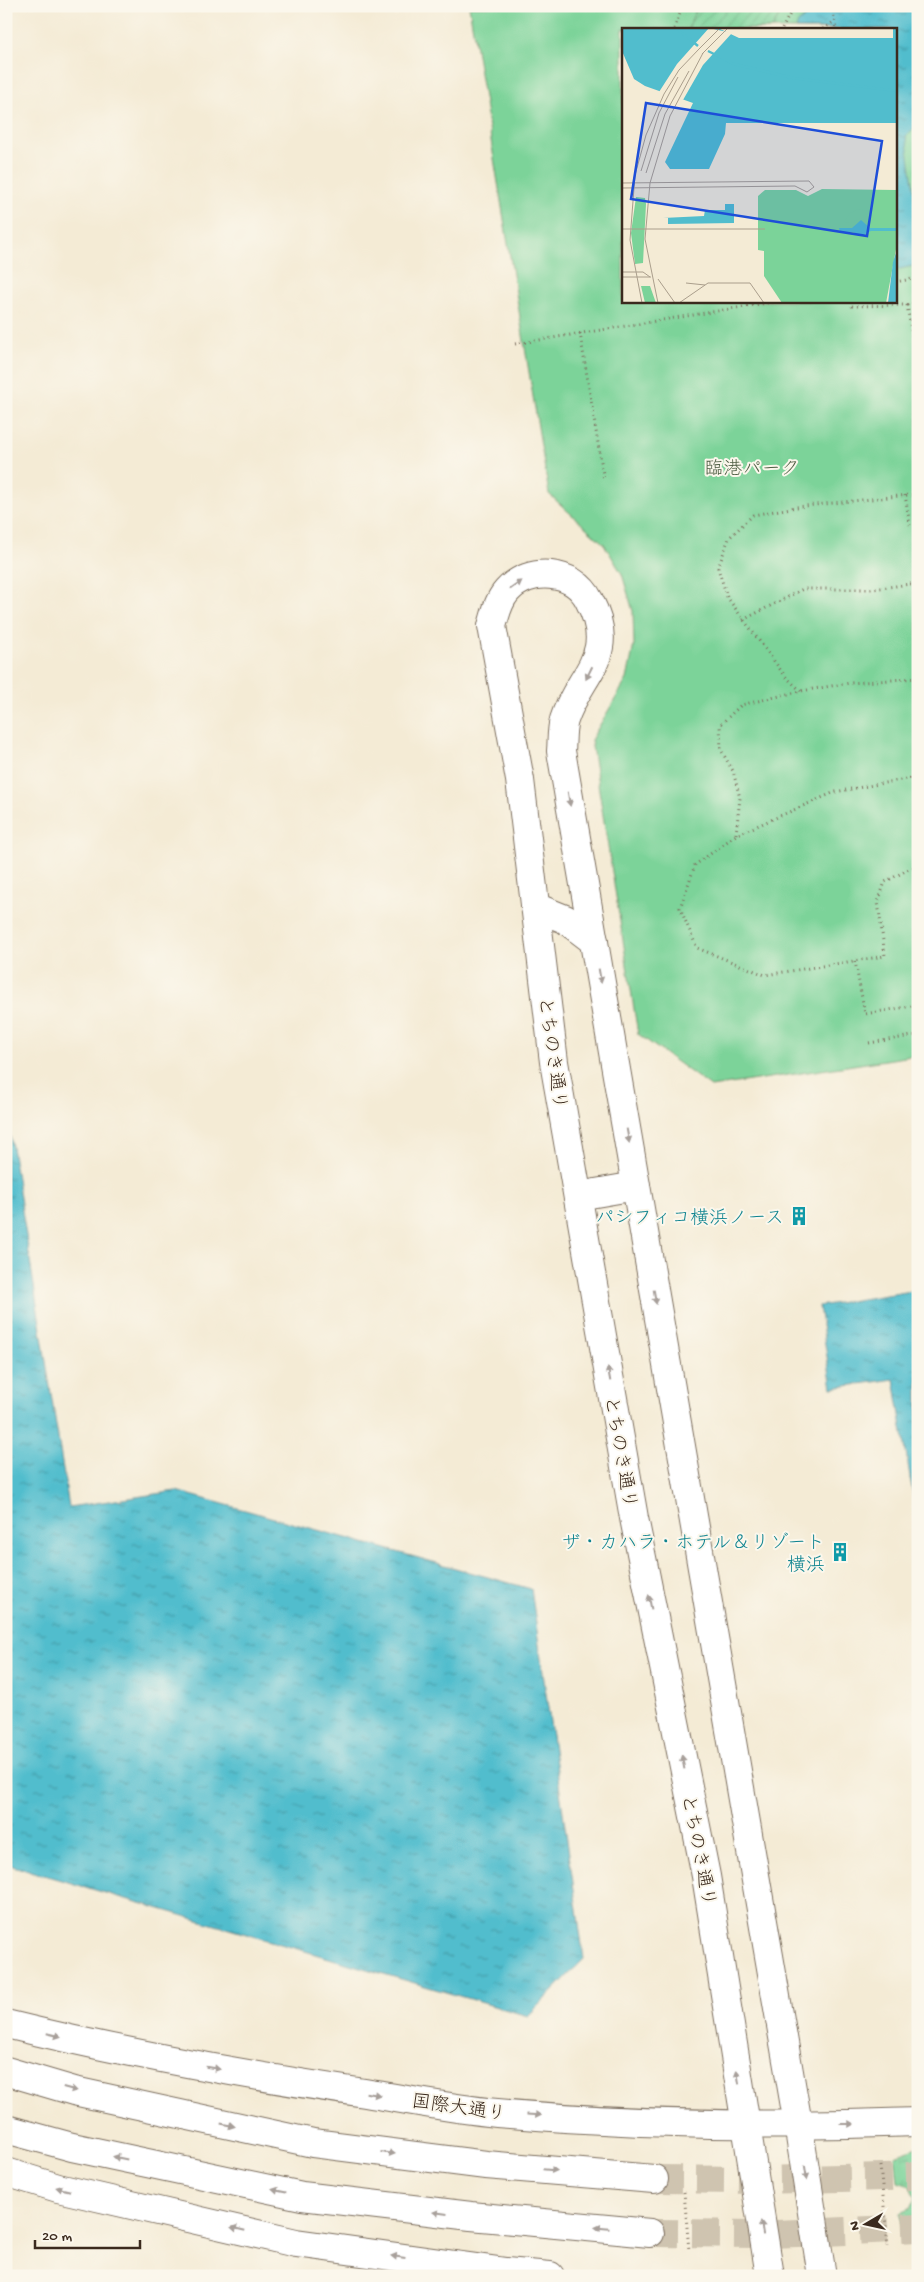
<svg xmlns="http://www.w3.org/2000/svg" width="924" height="2282" viewBox="0 0 924 2282" font-family="'Gochi Hand','Klee One',sans-serif">
<style>
.grass{fill:url(#grass-tufts);stroke:#5b7e5c}
.park{fill:#7bd399;stroke:#5b7e5c;fill-rule:evenodd}
.garden{fill:url(#garden-furrows);stroke:#5b7e5c}
.water{fill:url(#water-ripples);stroke:#467476}
.lines{fill:none;stroke-linecap:round;stroke-linejoin:round}
.secondary-tunnel{stroke:#cfc4b0;stroke-width:28;stroke-dasharray:28 14;stroke-linecap:butt}
.street-casing{stroke:#7c6e5e;stroke-width:30}
.secondary-casing{stroke:#7c6e5e;stroke-width:30}
.path{stroke:#7c6e5e;stroke-width:3;stroke-dasharray:1 4;stroke-linecap:butt}
.street{stroke:#fff;stroke-width:28}
.secondary{stroke:#fff;stroke-width:28}
.oneway{fill:#a79f9a}
.labels{text-anchor:middle;stroke-width:4;stroke-linejoin:round;paint-order:stroke}
.park-label{font-size:19px;fill:#4e5d43;stroke:#fbf7ec}
.street-label{font-size:19px;fill:#3b2a1e;stroke:#fbf7ec}
.culture-label{font-size:19px;fill:#0d838f;stroke:#fbf7ec;text-anchor:end}
.inset-river{fill:none;stroke:#51bdcd;stroke-width:2.5}
.inset-road{fill:none;stroke:#aa9e8c;stroke-width:1}
.view{fill:#1d4ed8;fill-opacity:0.15;stroke:#1d4ed8;stroke-width:2.5}
.inset-edge{fill:none;stroke:#3b2a1e;stroke-width:2.5}
</style>
<defs>
<pattern id="grass-tufts" width="24" height="20" patternUnits="userSpaceOnUse" patternTransform="scale(1.25)"><rect width="24" height="20" fill="#7bd399"/><path d="M3 7l-1-3M5 7V3M7 7l1-3M15 17l-1-3M17 17v-4M19 17l1-3" fill="none" stroke="#6bb583"/></pattern>
<pattern id="garden-furrows" width="10" height="10" patternUnits="userSpaceOnUse" patternTransform="scale(1.25)"><rect width="10" height="10" fill="#7bd399"/><path d="M-1 1l2-2M0 10L10 0M9 11l2-2" fill="none" stroke="#6bb583"/></pattern>
<pattern id="water-ripples" width="26" height="14" patternUnits="userSpaceOnUse" patternTransform="scale(1.25)"><rect width="26" height="14" fill="#51bdcd"/><path d="M2 4q2-2 4 0t4 0M15 11q2-2 4 0t4 0" fill="none" stroke="#449aa6"/></pattern>
</defs>
<rect width="100%" height="100%" fill="#fbf7ec"/>
<filter id="ink" filterUnits="userSpaceOnUse"><feTurbulence type="fractalNoise" baseFrequency=".02" numOctaves="2"/><feDisplacementMap in="SourceGraphic" scale="10" xChannelSelector="R" yChannelSelector="G"/><feConvolveMatrix kernelMatrix="1 2 1 2 8 2 1 2 1" color-interpolation-filters="sRGB"/></filter>
<filter id="wash" filterUnits="userSpaceOnUse"><feTurbulence type="fractalNoise" baseFrequency=".0096" numOctaves="4" result="noise"/><feDisplacementMap in="SourceGraphic" scale="20" xChannelSelector="R" yChannelSelector="G"/><feGaussianBlur stdDeviation="1.12" result="paint"/><feColorMatrix in="noise" values="0 0 0 0 0 0 0 0 0 0 0 0 0 0 0 0 0 1.4 0 .05"/><feComposite in="paint" operator="in"/></filter>
<g filter="url(#wash)">
<rect width="100%" height="100%" fill="#f4ebd5"/>
<path class="grass" d="M918 2147V2243L904 2238 901 2213 910 2209 915 2198 910 2186 898 2182 895 2155Z"/>
<path class="park" d="M469 6H918V1055L711 1087 638 1034 591 740 627 679 634 645 633 611 622 574 604 544 549 494ZM623 29H895V301H623Z"/>
<path class="garden" d="M697 6H784L772 29H688Z"/>
<g class="water">
<path d="M818 6H907L918 15V124L906 136 918 218V265L895 270V29H796L798 23Z"/>
<path d="M6 1109 69 1507 176 1491 531 1589 584 1959 528 2016 6 1864Z"/>
<path d="M918 1290V1525L894 1379 832 1388 819 1306Z"/>
</g>
</g>
<g filter="url(#ink)">
<g class="lines">
<g class="secondary-tunnel">
<path d="M654 2179 763 2180 918 2176"/>
<path d="M650 2233 773 2234 918 2228"/>
</g>
<g class="street-casing">
<g id="street">
<path d="M535 907 565 919 594 941"/>
<path d="M578 1196 636 1186"/>
<path d="M746 2125 706 1876 634 1518 554 1062 520 780 492 626C496 613 498 601 507 591 529 566 574 570 589 600 619 657 579 673 564 720 561 730 562 741 561 751L798 2124"/>
</g>
</g>
<g class="secondary-casing">
<g id="secondary">
<path d="M6 2024C124 2053 244 2075 365 2093 409 2100 453 2109 497 2113 637 2125 778 2127 918 2122"/>
<path d="M6 2071 74 2091 313 2143 486 2165 654 2179"/>
<path d="M798 2124 822 2276"/>
<path d="M746 2125 770 2276"/>
<path d="M6 2129 72 2147 302 2196 471 2216 650 2233"/>
<path d="M6 2172 58 2188 296 2243 506 2272 550 2276"/>
</g>
</g>
<g class="path">
<path d="M832 6 836 29"/>
<path d="M674 29 683 6"/>
<path d="M782 29 794 6"/>
<path d="M823 29 835 21"/>
<path d="M895 282 918 278"/>
<path d="M851 301 852 306 907 305 918 302"/>
<path d="M907 305 918 370"/>
<path d="M580 333 604 480"/>
<path d="M515 344 779 301"/>
<path d="M905 495 910 525"/>
<path d="M743 620 803 589H873L918 583"/>
<path d="M801 691 785 676 727 597 718 568 729 538 753 515 796 507 918 494"/>
<path d="M918 785 917 777 835 792 736 835 695 865 680 908 697 948 765 975 885 956 878 902 885 882 911 868 918 867"/>
<path d="M736 834 740 798 733 771 721 750 720 725 741 705 801 691 850 683 918 678"/>
<path d="M855 961 865 1014 918 1005"/>
<path d="M869 1043 918 1035"/>
<path d="M880 2166 888 2246"/>
<path d="M684 2192 689 2250"/>
<path d="M259 2276 260 2271"/>
</g>
<use href="#street" class="street"/>
<use href="#secondary" class="secondary"/>
</g>
<defs><path id="oneway-solid" d="M-6-.8H1V-3.2L6.5 0L1 3.2V.8H-6Z" transform="scale(1.25)"/></defs>
<g class="oneway">
<use href="#oneway-solid" transform="translate(516 585) rotate(-36)"/>
<use href="#oneway-solid" transform="translate(589 673) rotate(116)"/>
<use href="#oneway-solid" transform="translate(569 799) rotate(80)"/>
<use href="#oneway-solid" transform="translate(600 976) rotate(80)"/>
<use href="#oneway-solid" transform="translate(628 1136) rotate(80)"/>
<use href="#oneway-solid" transform="translate(655 1297) rotate(80)"/>
<use href="#oneway-solid" transform="translate(609 1374) rotate(-100)"/>
<use href="#oneway-solid" transform="translate(650 1602) rotate(-101)"/>
<use href="#oneway-solid" transform="translate(683 1762) rotate(-101)"/>
<use href="#oneway-solid" transform="translate(54 2035) rotate(13)"/>
<use href="#oneway-solid" transform="translate(213 2068) rotate(10)"/>
<use href="#oneway-solid" transform="translate(738 2077) rotate(-99)"/>
<use href="#oneway-solid" transform="translate(70 2089) rotate(15)"/>
<use href="#oneway-solid" transform="translate(373 2094) rotate(9)"/>
<use href="#oneway-solid" transform="translate(534 2115) rotate(3)"/>
<use href="#oneway-solid" transform="translate(847 2124)"/>
<use href="#oneway-solid" transform="translate(228 2125) rotate(12)"/>
<use href="#oneway-solid" transform="translate(388 2153) rotate(7)"/>
<use href="#oneway-solid" transform="translate(120 2158) rotate(-168)"/>
<use href="#oneway-solid" transform="translate(550 2170) rotate(5)"/>
<use href="#oneway-solid" transform="translate(806 2173) rotate(81)"/>
<use href="#oneway-solid" transform="translate(63 2189) rotate(-166)"/>
<use href="#oneway-solid" transform="translate(279 2191) rotate(-168)"/>
<use href="#oneway-solid" transform="translate(440 2213) rotate(-173)"/>
<use href="#oneway-solid" transform="translate(602 2228) rotate(-175)"/>
<use href="#oneway-solid" transform="translate(762 2228) rotate(-99)"/>
<use href="#oneway-solid" transform="translate(238 2229) rotate(-167)"/>
<use href="#oneway-solid" transform="translate(398 2257) rotate(-172)"/>
</g>
</g>
<defs>
<g id="building-bare" transform="scale(1.5)"><path d="M-4-6H4V6H1V3H-1V6H-4ZM-2.5-4.3h1.7v1.8h-1.7ZM.8-4.3h1.7v1.8H.8ZM-2.5-1h1.7V.8h-1.7ZM.8-1h1.7V.8H.8Z" fill="#0f9aa8" stroke="#fbf7ec" stroke-width="2.5" paint-order="stroke"/></g>
</defs>
<g fill-rule="evenodd">
<use href="#building-bare" x="799" y="1216"/>
<use href="#building-bare" x="840" y="1552"/>
</g>
<g class="labels">
<g class="park-label">
<text x="752" y="474">臨港パーク</text>
</g>
<g class="street-label">
<text transform="translate(554 1053) rotate(82)" y="7">とちのき通り</text>
<text transform="translate(622 1452) rotate(80)" y="7">とちのき通り</text>
<text transform="translate(700 1850) rotate(79)" y="7">とちのき通り</text>
<text transform="translate(459 2106) rotate(8)" y="7">国際大通り</text>
</g>
<g class="culture-label">
<text x="784" y="1223">パシフィコ横浜ノース</text>
<text x="825" y="1548">ザ・カハラ・ホテル＆リゾート<tspan x="825" dy="22">横浜</tspan></text>
</g>
</g>
<g transform="translate(622 28)">
<rect width="275" height="275" fill="#f4ebd5"/>
<path d="M14 169 23 170 24 176 21 235 13 236 9 205ZM19 258H28L34 275H23Z" fill="#7bd399"/>
<path d="M200 161 275 162V216L264 275H160L142 248V223L136 222V168L143 162H174L186 168Z" fill="#7bd399"/>
<path d="M237 181 248 184 254 194 248 195 238 190 229 195 222 194 228 185Z" fill="#7bd399"/>
<path d="M0 0H96L117 10H271V0H275V95H104L103 106 87 141H48L43 134 71 75 23 58 12 51 0 23ZM103 176H112V195L46 196V190H41L82 188 83 182H103ZM239 192 248 200H275V203H249L239 208 231 204H218L217 200H230ZM275 222V275H266L271 234Z" fill="#51bdcd"/>
<path d="M87 0 110 5 81 37 61 72 37 64 55 36Z" fill="#f4ebd5"/>
<path class="inset-river" d="M54 0 76 18M86 23 112 36 171 50 275 63"/>
<path class="inset-road" d="M76 22 98 0M80 26 106 0M19 143 37 85 56 49M24 145 43 86 67 43M0 155 187 153 192 159 185 164 173 158 0 160M0 201H143M0 244H21L28 249M0 249H29M36 251 53 275M64 255 83 257M20 275 8 212 13 147 24 107 42 66 57 42 77 21M36 275 23 211 28 155 48 88 81 25M57 275 86 255H128L142 275"/>
<path class="view" d="M24 75 260 113 245 208 9 171Z"/>
<rect width="275" height="275" class="inset-edge"/>
</g>
<rect width="924" height="2282" fill="none" stroke="#fbf7ec" stroke-width="25"/>
<g transform="translate(866 2224) rotate(261)" stroke="#fbf7ec" stroke-width="4" paint-order="stroke">
<path d="M0-4L9 19L0 12L-9 19Z" fill="#3b2a1e"/>
<text y="-8" font-size="14" font-weight="bold" text-anchor="middle" fill="#3b2a1e">N</text>
</g>
<path d="M35 2240v8h105v-8" fill="none" stroke="#3b2a1e" stroke-width="2.5"/>
<text x="42" y="2240" font-size="15" fill="#3b2a1e" stroke="#fbf7ec" stroke-width="4" paint-order="stroke">20 m</text>
</svg>
